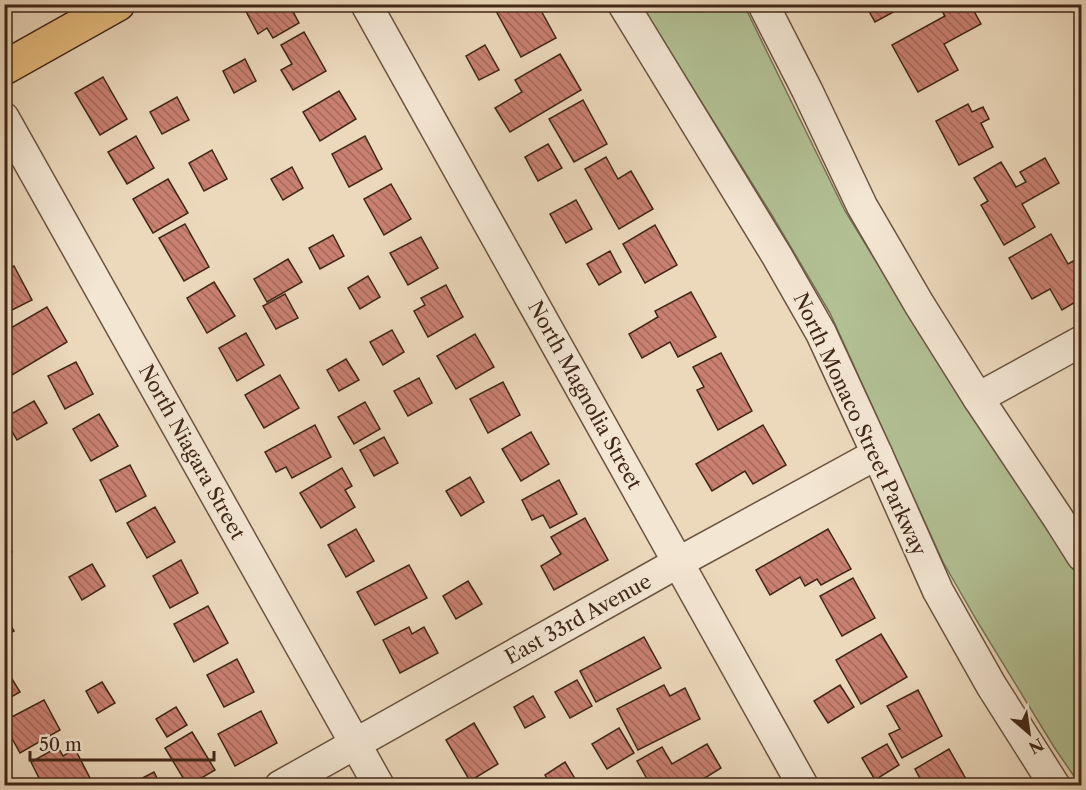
<svg xmlns="http://www.w3.org/2000/svg" width="1086" height="790" viewBox="0 0 1086 790" font-family="'Libre Caslon Text',serif">
<style>
.park{fill:#b2c094;stroke:#797456;stroke-width:1.5}
.building{fill:url(#building-back-hatch);stroke:#402717;stroke-width:1.5}
.lines{fill:none;stroke-linecap:round;stroke-linejoin:round}
.minor-casing{stroke:#6b5440;stroke-width:33}
.major-casing{stroke:#402717;stroke-width:36}
.minor{stroke:#f3e6d3;stroke-width:30}
.major{stroke:#e6bc7e;stroke-width:33}
.labels{text-anchor:middle;stroke-width:4.5;stroke-linejoin:round;paint-order:stroke}
.street-label{font-size:20px;fill:#402717;stroke:#f3e6d3}
</style>
<defs>
<pattern id="building-back-hatch" width="6" height="6" patternUnits="userSpaceOnUse" patternTransform="scale(1.5)"><rect width="6" height="6" fill="#c98071"/><path d="M-1 5l2 2M0 0l6 6M5-1l2 2" fill="none" stroke="#a5695c"/></pattern>
</defs>
<rect width="100%" height="100%" fill="#ecd9bc"/>
<filter id="stains"><feTurbulence type="fractalNoise" baseFrequency=".00333" numOctaves="4"/><feColorMatrix values="0 0 0 0 .2 0 0 0 0 .09 0 0 0 0 .02 0 0 0 .5 -.17"/></filter>
<radialGradient id="worn" r=".72"><stop offset=".6" stop-color="#630" stop-opacity="0"/><stop offset="1" stop-color="#630" stop-opacity=".3"/></radialGradient>
<path class="park" d="M641 5H744L845 211 963 403 1064 548 1081 585V785H1080L1054 747 977 621 943 562 830 313 770 212Z"/>
<g class="building">
<path d="M242 4H289L299 23 273 38 267 28 258 34Z"/>
<path d="M504 4H532L535 9 539 7 556 38 521 57 495 9Z"/>
<path d="M865 4H908L875 22Z"/>
<path d="M955 4H970L981 24 944 44 958 70 918 92 892 45 945 16 942 11Z"/>
<path d="M304 32 326 71 293 90 281 70 292 64 281 45Z"/>
<path d="M485 45 499 70 479 80 466 56Z"/>
<path d="M560 54 581 90 510 132 495 108 522 92 515 80Z"/>
<path d="M245 59 256 81 234 93 223 71Z"/>
<path d="M103 77 127 119 100 135 75 93Z"/>
<path d="M339 91 356 119 320 141 303 112Z"/>
<path d="M177 97 189 120 162 134 150 112Z"/>
<path d="M583 100 607 144 574 162 549 119Z"/>
<path d="M968 104 972 112 983 107 989 119 981 123 993 147 959 165 936 121Z"/>
<path d="M136 136 154 168 127 184 108 152Z"/>
<path d="M365 136 382 169 349 187 332 154Z"/>
<path d="M548 144 562 168 538 181 525 157Z"/>
<path d="M212 150 227 179 204 191 189 163Z"/>
<path d="M606 157 618 179 631 171 653 209 619 229 585 169Z"/>
<path d="M1045 158 1059 183 1022 204 1035 227 1004 245 981 205 988 201 974 178 1001 162 1016 187 1026 182 1020 172Z"/>
<path d="M292 167 303 188 283 200 271 179Z"/>
<path d="M168 179 188 213 153 233 133 199Z"/>
<path d="M391 184 411 219 384 235 364 199Z"/>
<path d="M576 200 592 229 566 243 550 214Z"/>
<path d="M185 224 209 267 184 281 159 238Z"/>
<path d="M655 225 677 265 645 283 623 244Z"/>
<path d="M1051 234 1068 264 1082 256V298L1062 310 1050 289 1032 299 1009 258Z"/>
<path d="M333 235 344 256 320 269 309 248Z"/>
<path d="M421 237 438 268 408 285 390 253Z"/>
<path d="M610 251 621 272 599 285 587 264Z"/>
<path d="M288 259 302 282 267 302 254 279Z"/>
<path d="M14 266 32 300 6 313 4 310V271Z"/>
<path d="M368 276 380 297 360 309 348 288Z"/>
<path d="M214 282 235 316 207 333 187 298Z"/>
<path d="M446 285 463 317 428 337 414 311 425 305 421 298Z"/>
<path d="M691 292 716 337 678 357 670 342 642 358 629 334 658 317 655 311Z"/>
<path d="M285 294 298 318 276 329 263 306Z"/>
<path d="M47 307 67 342 7 378 4 374V332Z"/>
<path d="M392 330 404 352 383 365 370 342Z"/>
<path d="M246 333 264 365 237 381 219 348Z"/>
<path d="M475 334 494 367 456 389 437 356Z"/>
<path d="M721 353 752 411 718 430 697 390 704 387 693 367Z"/>
<path d="M346 359 359 380 339 391 327 370Z"/>
<path d="M76 362 93 394 65 409 48 376Z"/>
<path d="M280 375 299 408 264 428 245 395Z"/>
<path d="M419 378 432 403 408 416 394 391Z"/>
<path d="M503 382 520 415 488 433 470 399Z"/>
<path d="M34 401 47 423 17 440 4 418Z"/>
<path d="M365 402 380 429 354 444 338 417Z"/>
<path d="M99 414 118 446 91 461 73 429Z"/>
<path d="M315 425 331 457 292 478 286 467 276 472 265 452Z"/>
<path d="M763 425 786 465 753 484 745 471 712 491 696 464Z"/>
<path d="M531 432 549 464 521 481 502 449Z"/>
<path d="M384 437 398 463 374 476 360 450Z"/>
<path d="M130 465 146 496 116 512 100 480Z"/>
<path d="M342 468 352 486 345 490 355 507 321 528 300 493Z"/>
<path d="M470 477 484 502 461 516 446 491Z"/>
<path d="M559 480 577 514 550 528 543 515 532 520 522 500Z"/>
<path d="M155 507 175 542 147 558 127 523Z"/>
<path d="M585 518 608 560 554 590 541 566 561 554 551 537Z"/>
<path d="M356 529 374 561 346 577 328 545Z"/>
<path d="M828 529 851 569 821 585 817 579 805 586 800 577 770 595 756 570Z"/>
<path d="M4 539 12 552 4 556Z"/>
<path d="M181 560 198 593 170 608 153 576Z"/>
<path d="M92 564 105 586 82 600 69 577Z"/>
<path d="M409 565 427 598 375 625 357 592Z"/>
<path d="M853 578 875 618 842 636 820 596Z"/>
<path d="M468 581 482 604 456 619 443 596Z"/>
<path d="M208 606 228 643 194 662 174 624Z"/>
<path d="M4 615 14 631 4 637Z"/>
<path d="M409 627 412 634 424 627 438 653 400 673 383 640Z"/>
<path d="M881 634 907 677 861 704 836 660Z"/>
<path d="M644 637 661 668 596 702 580 671Z"/>
<path d="M237 659 254 692 224 707 207 675Z"/>
<path d="M4 666 20 692 4 701Z"/>
<path d="M577 680 592 706 570 718 555 692Z"/>
<path d="M102 682 115 703 98 713 86 691Z"/>
<path d="M664 685 670 696 685 688 700 719 638 750 617 709Z"/>
<path d="M840 685 854 707 828 723 814 701Z"/>
<path d="M918 690 942 736 902 758 889 734 900 729 887 706Z"/>
<path d="M533 696 545 717 525 728 514 707Z"/>
<path d="M44 700 60 730 20 753 4 724V721Z"/>
<path d="M176 707 187 725 167 737 156 719Z"/>
<path d="M261 711 277 743 235 766 218 734Z"/>
<path d="M474 723 498 764 470 781 446 740Z"/>
<path d="M619 728 634 753 607 769 592 744Z"/>
<path d="M192 732 215 770 188 786 165 748Z"/>
<path d="M707 744 721 768 692 786H651L637 761 662 747 672 764Z"/>
<path d="M887 744 899 765 875 780 862 758Z"/>
<path d="M58 747 63 756 75 749 92 782 84 786H43L31 762Z"/>
<path d="M949 749 970 786H924L915 769Z"/>
<path d="M565 762 577 782 572 786H551L545 775Z"/>
<path d="M154 772 161 786H127Z"/>
</g>
<g class="lines">
<g class="minor-casing">
<g id="minor">
<path d="M366 4 803 786"/>
<path d="M623 4 777 256 821 333 877 454 938 591 991 685 1055 786"/>
<path d="M763 4 807 90 862 206 919 304 978 398 1058 518 1082 556"/>
<path d="M4 118 379 786"/>
<path d="M978 398 1082 341"/>
<path d="M280 786 679 562 877 454"/>
</g>
</g>
<g class="major-casing">
<path id="major" d="M4 68 118 4"/>
</g>
<use href="#minor" class="minor"/>
<use href="#major" class="major"/>
</g>
<g class="labels">
<g class="street-label">
<text transform="translate(585 395) rotate(61)" y="7">North Magnolia Street</text>
<text transform="translate(860 424) rotate(65)" y="7">North Monaco Street Parkway</text>
<text transform="translate(192 452) rotate(61)" y="7">North Niagara Street</text>
<text transform="translate(578 619) rotate(-29)" y="7">East 33rd Avenue</text>
</g>
</g>
<rect width="1086" height="790" fill="none" stroke="#ecd9bc" stroke-width="24"/>
<rect x="6" y="6" width="1074" height="778" fill="none" stroke="#402717" stroke-width="3"/>
<rect x="12" y="12" width="1062" height="766" fill="none" stroke="#402717" stroke-width="1.5"/>
<g transform="translate(1029 733) rotate(151)" stroke="#f3e6d3" stroke-width="4.5" paint-order="stroke">
<path d="M0-4.5L10 22L0 15L-10 22Z" fill="#402717"/>
<text y="-9" font-size="16" font-weight="bold" text-anchor="middle" fill="#402717">N</text>
</g>
<path d="M30 751v9h184v-9" fill="none" stroke="#402717" stroke-width="3"/>
<text x="39" y="751" font-size="18" fill="#402717" stroke="#f3e6d3" stroke-width="4.5" paint-order="stroke">50 m</text>
<rect width="100%" height="100%" filter="url(#stains)"/>
<rect width="100%" height="100%" fill="url(#worn)"/>
</svg>
